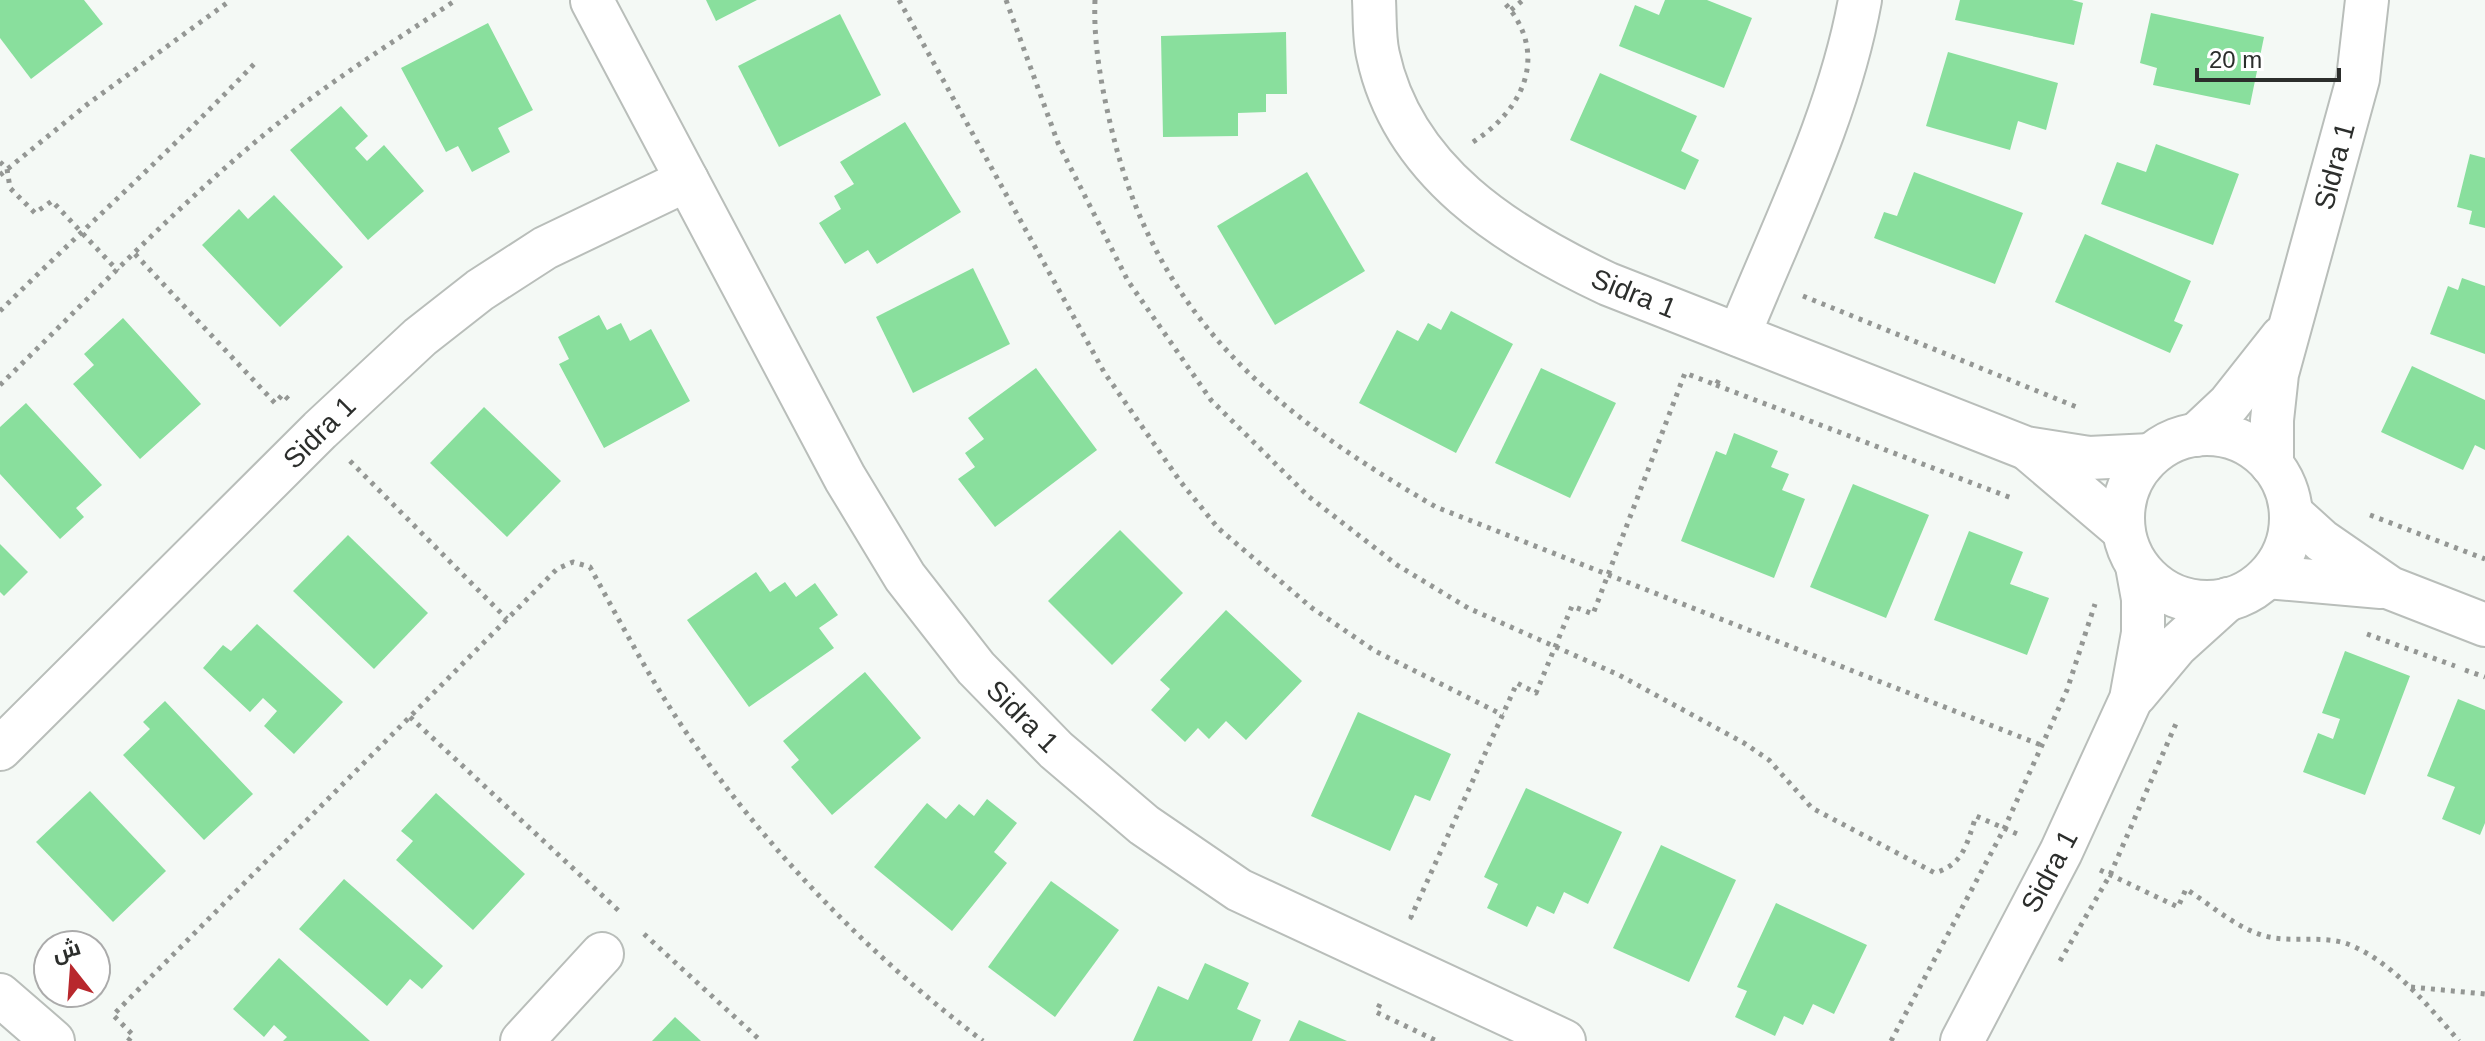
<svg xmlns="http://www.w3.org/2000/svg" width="2485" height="1041" viewBox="0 0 2485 1041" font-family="Arial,Cairo,sans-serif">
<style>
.building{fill:#89df9d}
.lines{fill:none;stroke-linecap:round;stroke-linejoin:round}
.minor-casing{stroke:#b9beba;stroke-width:46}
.path{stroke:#949794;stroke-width:5;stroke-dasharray:4 6;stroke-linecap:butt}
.minor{stroke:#fff;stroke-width:42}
.labels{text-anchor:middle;stroke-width:7;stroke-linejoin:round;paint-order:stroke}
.street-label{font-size:28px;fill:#2c2e2c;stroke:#fff}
</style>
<rect width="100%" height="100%" fill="#f4f9f5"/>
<g class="building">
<path d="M0 0H84L103 24 31 79 0 38Z"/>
<path d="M706 0H757L716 21Z"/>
<path d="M1665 0H1707L1752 18 1724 88 1619 46 1635 5 1659 15Z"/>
<path d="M1960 0H2072L2083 3 2074 45 1955 20Z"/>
<path d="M2151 13 2264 37 2250 105 2153 85 2157 68 2140 63Z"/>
<path d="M840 14 881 95 779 147 738 66Z"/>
<path d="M488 23 533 110 498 128 510 152 472 172 458 146 446 152 401 68Z"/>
<path d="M1286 32 1287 94H1266V112L1238 113V136L1163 137 1161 36Z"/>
<path d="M1948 52 2058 83 2046 130 2018 121 2010 150 1926 126Z"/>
<path d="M1600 73 1697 116 1681 151 1699 160 1685 190 1570 140Z"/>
<path d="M341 106 368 136 355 148 367 161 384 145 424 191 368 240 290 150Z"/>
<path d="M905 122 961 212 877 264 868 250 845 264 819 223 841 209 834 196 854 184 840 162Z"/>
<path d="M2156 144 2239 174 2213 245 2101 204 2117 162 2146 172Z"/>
<path d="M2470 154 2485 158V228L2469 224 2472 211 2457 207Z"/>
<path d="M1307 172 1365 271 1275 325 1217 226Z"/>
<path d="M1914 172 2023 213 1995 284 1874 238 1884 212 1897 216Z"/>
<path d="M274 195 343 267 280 327 202 245 239 209 248 219Z"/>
<path d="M2085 234 2191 281 2174 321 2183 325 2170 353 2055 302Z"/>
<path d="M973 268 1010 344 913 393 876 317Z"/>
<path d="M2462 278 2485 286V354L2430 334 2448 286 2458 290Z"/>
<path d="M1451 311 1513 344 1456 453 1359 403 1397 330 1418 341 1428 323 1441 330Z"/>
<path d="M599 315 607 330 621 323 630 341 651 329 690 401 604 448 559 364 569 359 558 337Z"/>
<path d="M123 318 201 404 140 459 73 384 94 365 84 354Z"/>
<path d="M2412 366 2485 400V450L2475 445 2463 470 2381 432Z"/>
<path d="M1036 368 1097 450 995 527 958 479 975 467 965 453 984 439 968 418Z"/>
<path d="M1541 368 1616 403 1570 498 1495 463Z"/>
<path d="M26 403 102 485 76 508 84 517 60 539 0 474V427Z"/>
<path d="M484 407 561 481 507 537 430 463Z"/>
<path d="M1734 433 1778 451 1771 467 1789 474 1782 490 1805 499 1774 578 1681 541 1716 451 1726 455Z"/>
<path d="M1853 484 1929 515 1886 618 1810 587Z"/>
<path d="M1120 530 1183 593 1112 665 1048 601Z"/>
<path d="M1969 531 2023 552 2010 584 2049 598 2027 655 1934 620Z"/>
<path d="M348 535 428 613 374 669 293 591Z"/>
<path d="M0 544 28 572 4 596 0 592Z"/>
<path d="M756 572 770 592 785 582 796 597 815 583 838 615 819 628 834 648 749 707 687 620Z"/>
<path d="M1226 610 1302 681 1246 740 1226 721 1209 739 1198 728 1185 742 1151 710 1170 689 1160 680Z"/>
<path d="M257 624 343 702 294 754 264 726 277 711 263 698 250 712 203 668 223 645 231 651Z"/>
<path d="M2345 651 2410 676 2365 795 2303 772 2318 733 2333 739 2340 719 2322 713Z"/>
<path d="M865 672 921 738 832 815 791 767 799 760 783 741Z"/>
<path d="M2458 699 2485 710V823L2480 835 2442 819 2455 787 2427 776Z"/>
<path d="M165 701 253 794 204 840 123 755 150 729 143 722Z"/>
<path d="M1358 712 1451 754 1430 801 1415 795 1390 851 1311 816Z"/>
<path d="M1526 788 1622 832 1588 904 1564 892 1554 914 1537 906 1527 927 1487 908 1498 884 1484 877Z"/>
<path d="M90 791 166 871 113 922 36 842Z"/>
<path d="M436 793 525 874 473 930 396 860 413 841 401 831Z"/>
<path d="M987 799 1017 823 994 852 1007 863 952 931 874 867 927 803 946 819 959 804 974 816Z"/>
<path d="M1661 845 1736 880 1689 982 1613 948Z"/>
<path d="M344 879 443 966 422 989 410 979 387 1006 299 929Z"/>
<path d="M1051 881 1119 930 1055 1017 988 967Z"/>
<path d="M1776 903 1867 945 1834 1014 1813 1004 1803 1025 1784 1016 1775 1036 1735 1017 1747 991 1737 987Z"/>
<path d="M279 958 370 1041H283L287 1037 274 1025 264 1037 233 1009Z"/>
<path d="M1205 963 1249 983 1237 1009 1261 1020 1252 1041H1133L1158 986 1188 1000Z"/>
<path d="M675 1017 701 1041H652Z"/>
<path d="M1299 1020 1347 1041H1289Z"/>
</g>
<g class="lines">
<g class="minor-casing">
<g id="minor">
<path d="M1374 0C1375 18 1374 38 1378 55 1403 172 1508 237 1608 284L2026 448 2089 458 2151 455"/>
<path d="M592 1 845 478 905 577 976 668 1056 750 1144 825 1239 890 1564 1041"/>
<path d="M1739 335C1783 226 1839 116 1860 0"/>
<circle cx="2207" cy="518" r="84"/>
<path d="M2196 435 2229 404 2282 337"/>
<path d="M2030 451 2123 530"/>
<path d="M2272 465V420L2277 374 2358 79 2367 0"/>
<path d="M2291 513 2322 541 2390 588 2485 625"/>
<path d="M2267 577 2381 587"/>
<path d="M2135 695 2176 646 2228 599"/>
<path d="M0 749 320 430 420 337 480 290 545 248 687 180"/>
<path d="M0 995 53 1041"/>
<path d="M522 1041 602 954"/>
<path d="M1962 1041 2061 852 2131 699 2143 633V599L2137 566"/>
</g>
</g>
<g class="path">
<path d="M899 0 1104 372 1180 481 1218 528 1312 608 1375 651 1503 715"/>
<path d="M1006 0 1058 143 1128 281 1211 400 1308 496 1397 565 1468 608 1619 675 1744 743 1769 760 1812 808 1935 873C1964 864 1967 843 1976 816L2022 836"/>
<path d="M1095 0C1093 46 1103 95 1114 139 1161 323 1279 416 1436 507L2041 745"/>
<path d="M1511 10 1523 0"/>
<path d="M1473 142C1526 108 1550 51 1502 0"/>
<path d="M0 162 7 169 10 188 35 213 52 201 118 271"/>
<path d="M0 175 89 103 231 0"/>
<path d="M135 254 275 403 283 394 289 400"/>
<path d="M1803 296 2079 408"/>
<path d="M0 311C85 227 174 148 256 62"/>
<path d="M0 385C89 299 175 207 271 129 329 82 393 42 456 0"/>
<path d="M1716 385 2014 499"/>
<path d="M350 461 507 619"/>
<path d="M2370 515 2485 559"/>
<path d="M2367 634 2455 666"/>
<path d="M2465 670 2485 677"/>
<path d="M410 717 619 911"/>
<path d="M2100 870 2178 907 2186 889C2211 905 2236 928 2265 936 2295 944 2326 933 2355 947 2397 967 2429 1007 2459 1041"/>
<path d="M1413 918 1411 917 1517 683 1536 693 1572 606 1593 614 1685 373 1716 385 1721 376"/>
<path d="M644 934 761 1041"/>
<path d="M2060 961 2110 875 2178 719"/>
<path d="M2411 987 2485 994"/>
<path d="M1380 1004 1376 1012 1437 1041"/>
<path d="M128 1041 133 1035 113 1015 557 569 573 562 590 567C623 627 655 689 695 745 776 859 871 957 983 1041"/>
<path d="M1891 1041 2004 829 2067 690 2095 604"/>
</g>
<use href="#minor" class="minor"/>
</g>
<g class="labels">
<g class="street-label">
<text transform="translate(2334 166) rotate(-75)" y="10">Sidra 1</text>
<text transform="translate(1634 293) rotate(22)" y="10">Sidra 1</text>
<text transform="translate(319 432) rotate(-45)" y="10">Sidra 1</text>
<text transform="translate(1023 716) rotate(45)" y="10">Sidra 1</text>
<text transform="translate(2049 871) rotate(-62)" y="10">Sidra 1</text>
</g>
</g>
<g transform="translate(72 969) rotate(343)"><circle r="38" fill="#ffffff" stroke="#ababab" stroke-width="2"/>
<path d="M0-6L14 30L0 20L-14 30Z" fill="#b8282d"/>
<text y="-12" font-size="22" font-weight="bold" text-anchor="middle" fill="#2c2e2c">ش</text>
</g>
<path d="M2197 68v12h142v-12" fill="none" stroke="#2c2e2c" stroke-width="4"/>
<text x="2209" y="68" font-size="24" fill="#2c2e2c" stroke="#ffffff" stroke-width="6" paint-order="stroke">20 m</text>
</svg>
